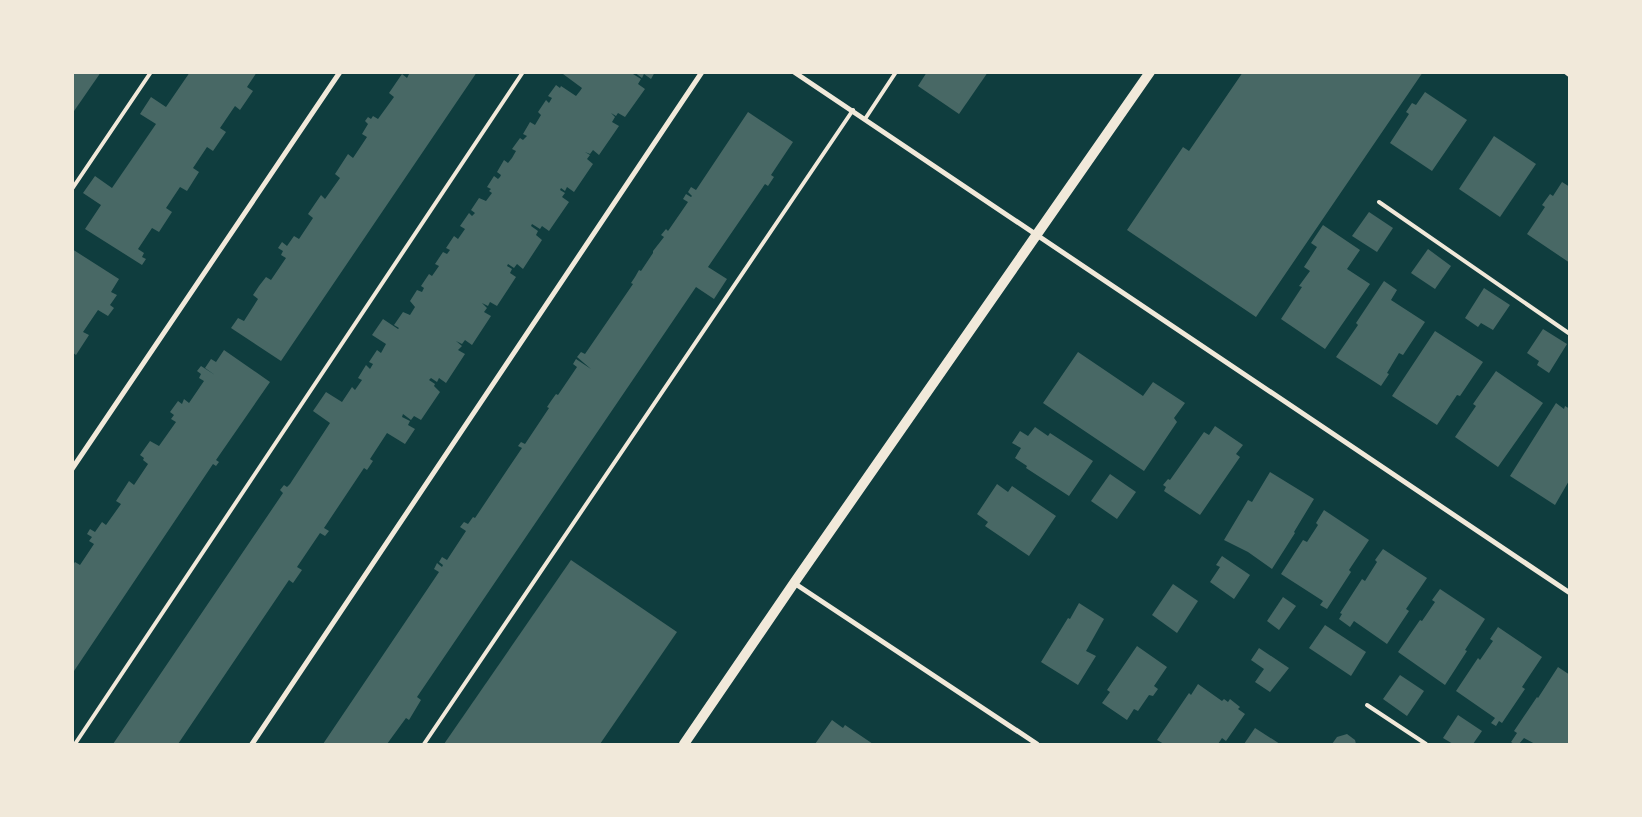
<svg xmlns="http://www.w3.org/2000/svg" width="1642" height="817" viewBox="0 0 1642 817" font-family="Cabin,sans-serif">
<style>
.building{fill:#486865}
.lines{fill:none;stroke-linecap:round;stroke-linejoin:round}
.service{stroke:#f1e9da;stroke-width:4}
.minor{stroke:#f1e9da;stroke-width:5}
.secondary{stroke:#f1e9da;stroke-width:10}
</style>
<rect width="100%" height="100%" fill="#0f3d3e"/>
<g class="building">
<path d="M72 72H101L72 114Z"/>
<path d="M190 72H257L247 87 253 91 240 110 235 106 220 128 226 132 213 151 207 147 193 168 199 172 187 191 180 187 166 208 172 212 159 232 152 228 138 249 144 253 142 257 146 259 142 265 85 229 101 205 83 193 95 176 112 188 156 124 140 114 151 97 166 107Z"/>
<path d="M410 72H477L281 361 231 328 238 318 244 321 258 299 253 295 259 286 266 277 271 280 286 258 281 255 283 251 278 248 282 242 287 246 294 236 299 239 313 218 308 214 321 195 325 199 340 178 335 174 348 154 353 158 367 137 362 134 368 124 365 121 368 117 371 119 373 116 378 119 394 97 389 93 402 74 407 78Z"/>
<path d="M563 72H634L633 74 641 79 638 84 645 89 625 117 618 113 616 116 611 113 615 117 612 122 619 126 599 155 593 150 590 154 585 152 590 155 587 159 593 164 574 192 567 187 565 191 561 188 560 190 565 193 562 197 569 202 549 231 542 226 540 229 532 224 531 226 538 231 536 235 542 240 523 269 517 264 514 268 508 264 507 266 512 269 510 273 516 277 497 306 490 302 488 306 482 303 487 308 484 312 491 316 472 345 465 340 462 344 456 341 462 346 458 350 465 354 446 383 439 378 437 382 431 378 429 380 435 384 434 386 440 392 421 420 414 416 411 420 403 414 402 417 410 421 408 425 415 429 405 444 387 433 370 459 373 461 367 470 364 468 324 528 329 531 325 536 320 533 297 567 302 570 293 583 289 580 178 744H113L283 493 280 490 284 485 287 487 290 484 330 423 313 411 326 392 342 402 352 387 355 390 362 380 358 378 366 365 370 369 373 364 369 362 377 350 381 353 386 344 372 335 383 319 398 329 399 328 394 325 403 312 410 315 415 307 410 301 417 290 422 292 424 288 421 286 429 274 432 276 439 266 435 264 443 252 447 254 450 250 446 248 454 236 458 239 465 229 460 226 469 213 472 216 475 213 471 210 479 198 486 201 492 193 489 191 491 189 487 187 494 176 498 179 500 177 501 175 497 172 504 160 508 163 512 158 516 151 512 149 520 138 523 140 527 136 523 134 530 122 535 125 541 115 538 112 546 100 549 103 552 98 548 96 556 85 560 88 561 86 576 96 580 91 582 88 563 74Z"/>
<path d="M634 72H655L651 79 644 74 642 78Z"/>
<path d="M927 72H988L959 114 918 86Z"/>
<path d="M1243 72H1423L1256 317 1127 230 1183 147 1189 151Z"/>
<path d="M1425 92 1467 120 1432 171 1390 143 1409 114 1406 112 1412 103 1416 105Z"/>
<path d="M748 112 793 142 771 175 774 177 768 186 765 184 708 267 727 279 714 299 696 287 417 697 421 700 409 720 406 718 387 744H323L439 572 434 569 437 563 442 567 443 565 439 562 442 557 447 560 466 531 460 527 464 522 468 524 473 517 475 518 522 448 518 446 521 442 525 444 549 408 547 407 551 401 556 394 558 395 577 367 573 364 576 359 591 369 577 357 581 352 585 354 633 284 631 283 635 277 639 270 641 271 653 253V251L664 237 661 235 666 229 668 231 688 202 683 199 686 194 691 197 692 196 688 192 691 187 696 190Z"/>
<path d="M1494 136 1536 164 1500 217 1459 189Z"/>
<path d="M1562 182 1570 187V263L1527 234 1545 207 1542 205 1550 194 1553 196Z"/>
<path d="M1369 212 1393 228 1377 252 1352 236Z"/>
<path d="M1323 225 1360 250 1347 269 1370 284 1325 349 1281 319 1302 287 1299 286 1310 271 1304 267 1317 247 1311 243Z"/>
<path d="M72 249 119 279 111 292 117 295 110 305 114 308 108 316 98 310 83 332 89 335 76 355 72 352Z"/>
<path d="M1428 249 1451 266 1435 289 1411 273Z"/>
<path d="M1384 281 1397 290 1391 300 1425 322 1403 355 1399 353 1387 373 1389 374 1381 386 1336 357 1358 325 1356 323Z"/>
<path d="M1484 288 1510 305 1493 330 1481 323 1478 327 1465 318Z"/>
<path d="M1543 329 1567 344 1549 373 1537 365 1539 361 1527 353Z"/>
<path d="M1435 331 1483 362 1460 396 1457 395 1437 425 1392 396Z"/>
<path d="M224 350 270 382 216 460 219 462 216 466 213 464 72 674V566L75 562 80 565 94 544 89 541 92 537 87 534 90 529 95 532 102 522 106 525 121 504 116 501 129 481 134 485 148 464 143 460 144 458 140 455 150 441 159 446 176 422 171 419 174 415 170 412 178 401 182 404 184 399 189 403 204 381 199 378 201 374 197 371 201 366 215 375 205 368 211 359 216 362Z"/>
<path d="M1078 352 1143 396 1153 382 1185 403 1174 418 1177 422 1144 471 1043 403Z"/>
<path d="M1496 371 1543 403 1498 467 1455 437 1476 406 1473 404Z"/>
<path d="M1556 403 1564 409 1565 406 1570 409V479L1555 505 1510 476Z"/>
<path d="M1215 426 1243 445 1236 454 1240 457 1200 515 1164 491 1166 487 1163 485 1168 479 1170 480 1204 432 1209 435Z"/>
<path d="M1035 427 1048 436 1050 433 1093 461 1069 496 1026 468 1027 466 1015 458 1021 448 1012 443 1020 431 1028 436Z"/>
<path d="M1270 472 1314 499 1294 532 1295 533 1272 569 1248 552 1224 540 1248 500 1252 502Z"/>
<path d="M1110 474 1136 492 1117 519 1091 501Z"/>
<path d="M997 484 1008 492 1012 486 1056 516 1029 556 985 526 988 522 977 514Z"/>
<path d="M1324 510 1369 540 1349 570 1351 572 1327 609 1320 605 1323 601 1281 574 1303 540 1307 542 1318 525 1316 523Z"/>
<path d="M1383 549 1427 578 1406 609 1409 611 1387 644 1354 621 1350 627 1339 619 1342 614 1340 613 1362 579 1365 581 1377 562 1375 560Z"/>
<path d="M1222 556 1250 575 1234 599 1210 582 1220 567 1216 565Z"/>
<path d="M571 560 677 632 600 744H444Z"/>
<path d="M1173 584 1198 601 1177 633 1152 615Z"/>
<path d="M1440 589 1485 619 1465 650 1467 651 1445 685 1398 652 1420 620 1422 621 1435 602 1432 600Z"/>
<path d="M1283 597 1296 606 1279 630 1267 621Z"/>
<path d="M1079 603 1104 619 1086 651 1096 656 1078 685 1041 662 1068 618 1070 619Z"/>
<path d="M1325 625 1366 652 1351 676 1309 648Z"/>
<path d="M1498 627 1542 657 1522 687 1525 689 1502 723 1499 721 1496 726 1491 723 1495 718 1456 691 1478 658 1480 660 1493 641 1490 639Z"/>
<path d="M1137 646 1167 667 1154 686 1158 689 1153 696 1149 695 1138 711 1134 709 1127 720 1102 703 1110 692 1107 690Z"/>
<path d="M1259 648 1289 668 1270 692 1255 682 1264 669 1251 660Z"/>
<path d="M1558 667 1570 675V744H1535L1524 738 1519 744H1514L1511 742 1517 733 1514 731 1537 697 1538 698Z"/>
<path d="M1400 675 1424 691 1407 716 1383 699Z"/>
<path d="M1198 684 1222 701 1224 699 1228 702 1230 699 1240 707 1238 709 1245 714 1226 741 1222 738 1218 744H1164L1157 740 1189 693 1191 695Z"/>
<path d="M1458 715 1482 731 1473 744H1453L1443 738Z"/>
<path d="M832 720 843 728 845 725 873 744H815Z"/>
<path d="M1255 728 1280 744H1244Z"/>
<path d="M1347 734 1355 740 1356 744H1332L1337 737Z"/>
</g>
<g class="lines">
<g class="service">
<path d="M865 119 896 72"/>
<path d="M72 189 151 72"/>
<path d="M1379 202 1570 334"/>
<path d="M1367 705 1426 744"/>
<path d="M75 744 523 72"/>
<path d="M424 744 853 110"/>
</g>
<g class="minor">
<path d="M794 72 1570 593"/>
<path d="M1566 72 1570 75"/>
<path d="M72 469 340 72"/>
<path d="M794 583 1037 744"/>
<path d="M252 744 702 72"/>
</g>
<path class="secondary" d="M684 744 794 583 1150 72"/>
</g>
<rect width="1642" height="817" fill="none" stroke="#f1e9da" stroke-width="148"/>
</svg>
